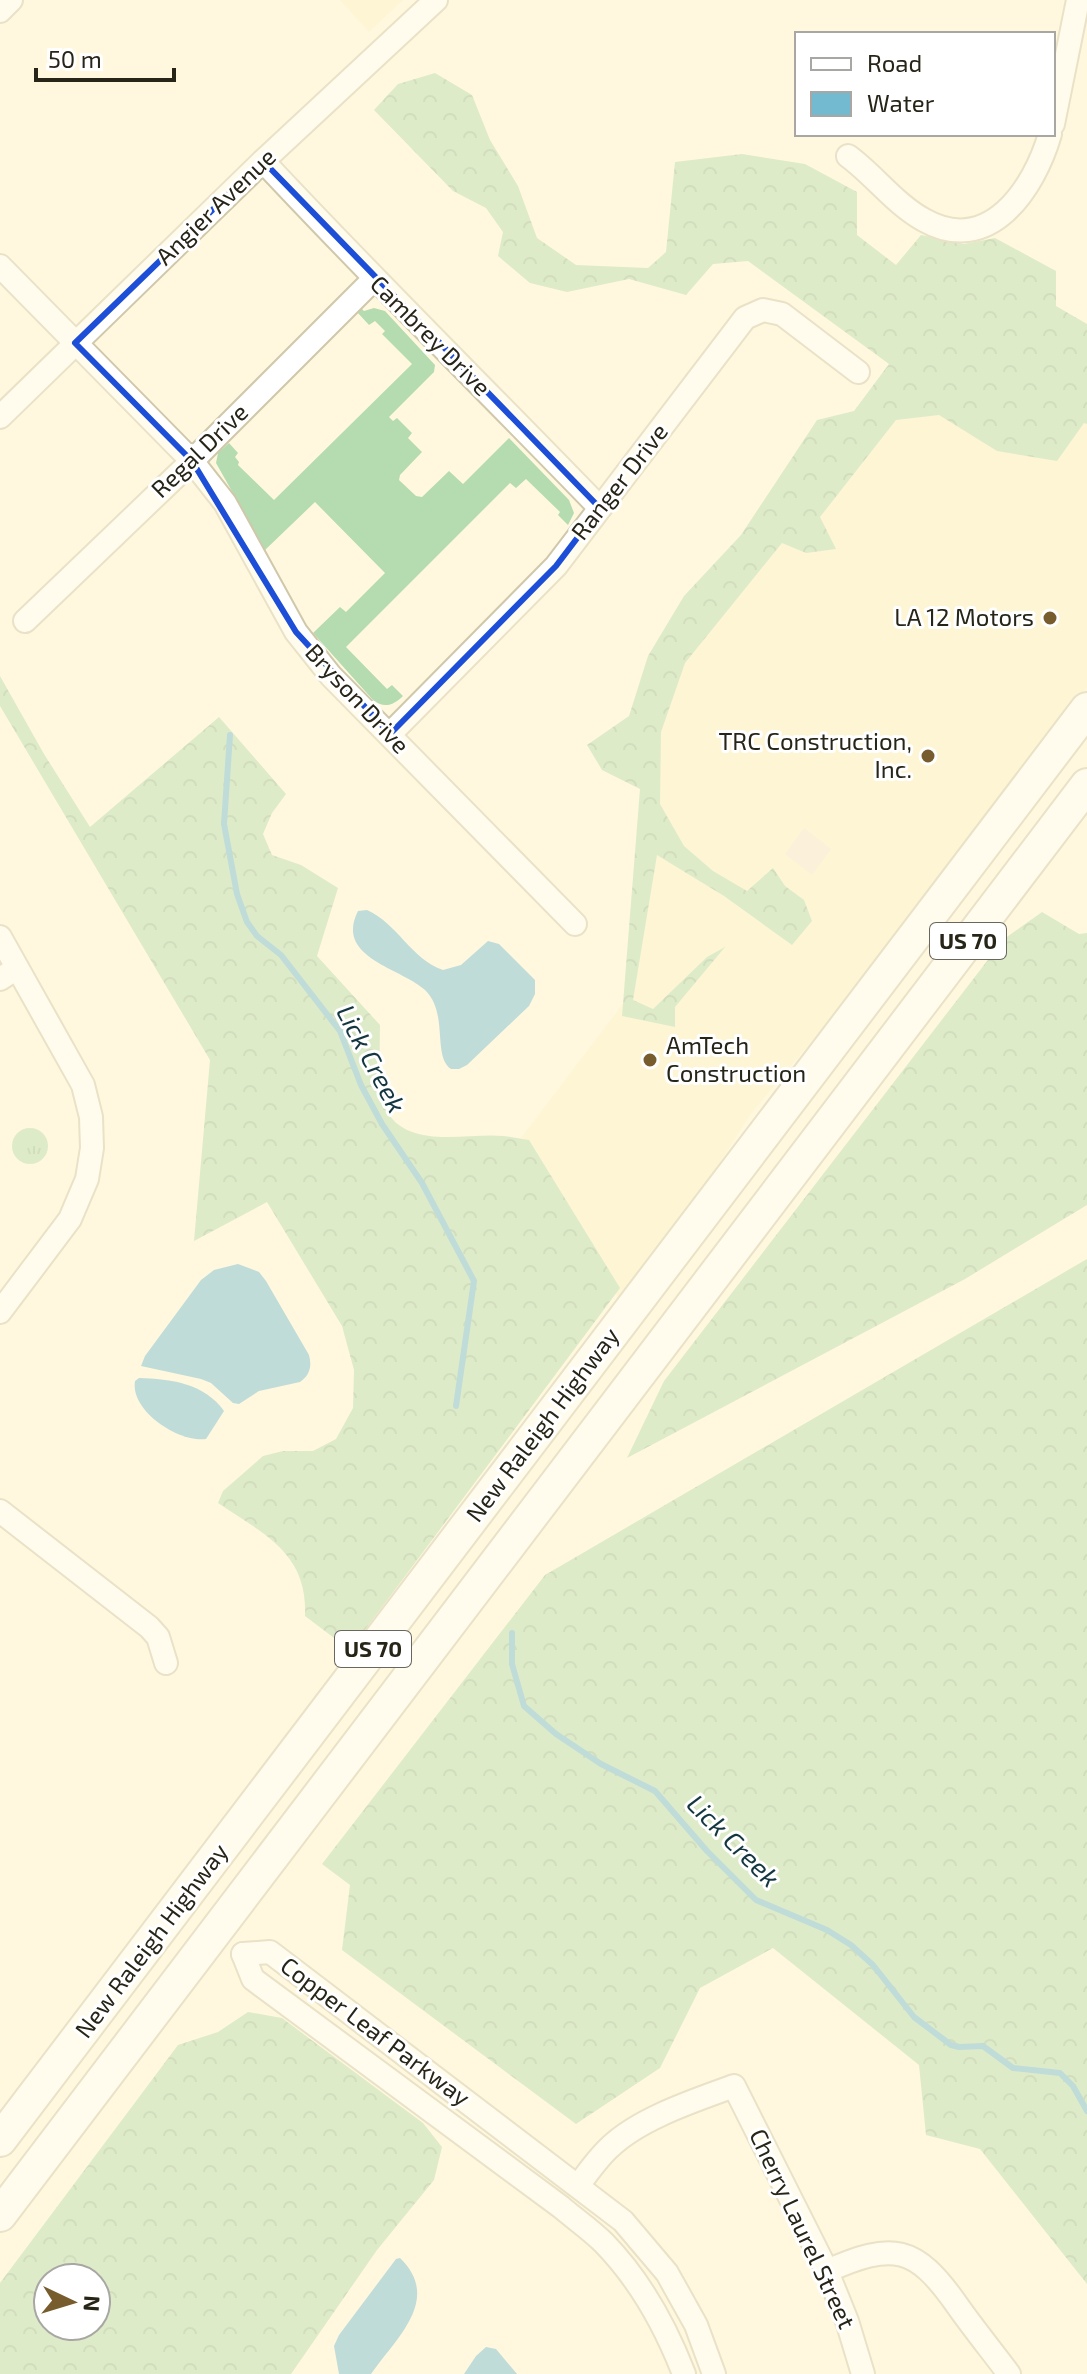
<svg xmlns="http://www.w3.org/2000/svg" width="1087" height="2374" viewBox="0 0 1087 2374" font-family="'Exo 2',sans-serif">
<style>
.built{fill:#fcf1ca}
.industrial{fill:#f5e8d4}
.grass{fill:#b4dcb0}
.forest{fill:url(#forest-crowns);fill-rule:evenodd}
.park{fill:url(#park-tufts)}
.water{fill:#73bad1}
.lines{fill:none;stroke-linecap:round;stroke-linejoin:round}
.stream{stroke:#73bad1;stroke-width:6}
.minor-casing{stroke:#d0c8aa;stroke-width:26}
.highway-casing{stroke:#d0c8aa;stroke-width:36}
.minor{stroke:#fff;stroke-width:22}
.highway{stroke:#fff;stroke-width:32}
.marked{fill:none;stroke:#1d4ed8;stroke-width:6;stroke-linejoin:round}
.poi-dot{fill:#775c2e;stroke:#fff;stroke-width:3}
.labels{text-anchor:middle;stroke-width:6;stroke-linejoin:round;paint-order:stroke}
.shield{fill:#fff;stroke:#68665d;stroke-width:2}
.shield-label{font-size:22px;font-weight:bold;fill:#272418}
.street-label{font-size:24px;fill:#272418;stroke:#fff}
.poi-label{font-size:24px;fill:#272418;stroke:#fff;text-anchor:end}
.water-label{font-size:26px;font-style:italic;fill:#133640;stroke:#fff}
</style>
<defs>
<pattern id="forest-crowns" width="20" height="18" patternUnits="userSpaceOnUse" patternTransform="scale(2)"><rect width="20" height="18" fill="#b4dcb0"/><path d="M2 6a3 3 0 1 1 6 0M12 15a3 3 0 1 1 6 0" fill="none" stroke="#9bbd97"/></pattern>
<pattern id="park-tufts" width="24" height="20" patternUnits="userSpaceOnUse" patternTransform="scale(2)"><rect width="24" height="20" fill="#b4dcb0"/><path d="M3 7l-1-3M5 7V3M7 7l1-3M15 17l-1-3M17 17v-4M19 17l1-3" fill="none" stroke="#9bbd97"/></pattern>
</defs>
<rect width="100%" height="100%" fill="#fff8df"/>
<g class="built">
<path d="M340 0H403L369 32Z"/>
<path d="M866 413 1087 417V688L870 971 750 1115 689 1212 619 1299 521 1138 628 997 654 668Z"/>
</g>
<path class="industrial" d="M804 828 831 849 812 875 785 854Z"/>
<path class="grass" d="M361 308 364 311 374 308 385 311 435 365 434 372 389 417 393 421 397 418 412 433 408 438 422 452 400 475 399 480 416 496 422 497 449 471 463 484 509 438 569 500 574 513 568 525 558 515 560 512 526 479 516 488 510 483 346 647 387 689 392 685 403 696C394 705 384 709 373 700L313 633 340 607 346 612 385 573 315 502 265 550 216 463 218 453 229 443 238 453 235 457 239 462 238 465 274 500 412 364 382 334 385 331 375 321 369 325 357 312Z"/>
<g class="forest">
<path d="M435 73 472 95 490 140 518 186 537 238 576 265 648 268 666 252 675 162 742 154 805 164 857 192V235L896 265 921 235 964 244 995 238 1056 271V306L1087 324V424L1084 423 1057 461 997 451 939 415 896 420 820 517 836 549 806 553 782 543 685 663 661 732 660 804 684 846 713 871 747 891 773 868 785 886 804 900 812 921 792 945 724 896 657 855 633 1000 653 1009 707 957 725 947 675 1007V1027L622 1016 640 789 602 770 587 745 629 716 648 656 684 596 741 535 817 420 854 411 889 364 748 261 713 264 686 295 629 279 567 292 530 283 498 256 503 232 486 208 453 191 374 110 398 84Z"/>
<path d="M0 676 44 754 90 827 219 717 286 794 272 813 263 834 272 855 301 865 338 888 317 956 380 1025C380 1042 378 1093 384 1106 405 1152 466 1132 504 1136 513 1137 521 1139 529 1140L620 1288 350 1650 305 1616C308 1553 264 1534 218 1503L223 1491 263 1456 283 1451H313L336 1439 353 1408 354 1370 342 1326 267 1202 194 1241 210 1060 0 706Z"/>
<path d="M1042 912 1079 934 1087 933V1205L965 1279 627 1458 664 1381 1004 939Z"/>
<path d="M1087 1259V2284L980 2149 926 2135 919 2065 773 1948 700 1988 660 2068 576 2124 342 1950 350 1885 322 1864 545 1575Z"/>
<path d="M248 2012 282 2018 423 2123 442 2147 434 2180 377 2250 291 2374H0V2283L178 2045 218 2032ZM48 2278H96V2326H48Z"/>
</g>
<circle class="park" cx="30" cy="1146" r="18"/>
<g class="water">
<path d="M367 910C397 923 412 960 443 970L461 965 488 941 499 944 535 980V994L529 1006 467 1065 459 1069H451C432 1056 449 1013 425 990 402 968 334 958 358 911Z"/>
<path d="M238 1264 259 1272 266 1281 309 1355C312 1366 310 1375 300 1382L259 1391 239 1404 233 1403 211 1383 201 1379 141 1366 145 1356 201 1280 214 1270Z"/>
<path d="M139 1378C171 1379 204 1383 224 1411L206 1439C179 1443 130 1411 135 1381Z"/>
<path d="M400 2258C442 2299 397 2337 371 2374H339L334 2346 339 2335 396 2259Z"/>
<path d="M486 2347 496 2349 517 2374H464L476 2356Z"/>
</g>
<g class="lines">
<g class="stream">
<path d="M230 735 224 824 237 894 247 922 257 936 281 955 340 1031 361 1085 382 1124 422 1183 474 1281 456 1406"/>
<path d="M512 1633V1664L524 1706 556 1734 601 1764 655 1791 707 1851 756 1900 827 1930 851 1945 873 1965 914 2017 951 2045 959 2047 983 2046 1013 2068 1060 2073 1073 2086 1087 2111"/>
</g>
<g class="minor-casing">
<g id="minor">
<path d="M0 11 11 0"/>
<path d="M1053 124 1078 0"/>
<path d="M848 156C874 175 895 204 924 220 989 257 1034 189 1050 134"/>
<path d="M263 161C373 279 488 392 600 508"/>
<path d="M0 266 192 461 225 503 296 632 331 676 575 924"/>
<path d="M0 417 263 161 436 0"/>
<path d="M25 621 192 461 373 280"/>
<path d="M390 734 556 566 745 318 763 310 782 314 858 372"/>
<path d="M0 937 83 1085 91 1117 92 1148 87 1179 70 1219 0 1312"/>
<path d="M0 979 17 968"/>
<path d="M0 1511 149 1627 158 1637 166 1663"/>
<path d="M243 1954 270 1952 623 2221 667 2273 696 2325 714 2374"/>
<path d="M243 1954 253 1979 561 2207C575 2219 591 2230 604 2243 641 2281 665 2325 684 2374"/>
<path d="M578 2186C588 2172 598 2158 610 2147 640 2118 696 2100 734 2086L826 2269 847 2321 863 2374"/>
<path d="M827 2271C893 2242 915 2245 957 2305 973 2328 992 2351 1009 2374"/>
</g>
</g>
<g class="highway-casing">
<g id="highway">
<path d="M0 2140 1087 709"/>
<path d="M0 2215 1087 785"/>
</g>
</g>
<use href="#minor" class="minor"/>
<use href="#highway" class="highway"/>
</g>
<path d="M0 0H1087V2374H0ZM263 161 600 508 556 566 390 734 296 632 192 461 75 343Z" fill="#fff8df" fill-opacity=".55" fill-rule="evenodd"/>
<path class="marked" d="M263 161 600 508 556 566 390 734 296 632 192 461 75 343Z"/>
<g class="poi-dot">
<circle cx="1050" cy="618" r="8"/>
<circle cx="928" cy="756" r="8"/>
<circle cx="650" cy="1060" r="8"/>
</g>
<g class="labels">
<g class="shield">
<rect x="930" y="923" width="76" height="36" rx="6"/>
<rect x="335" y="1631" width="76" height="36" rx="6"/>
</g>
<g class="shield-label">
<text x="968" y="949">US 70</text>
<text x="373" y="1657">US 70</text>
</g>
<g class="street-label">
<text transform="translate(216 207) rotate(-44)" y="8">Angier Avenue</text>
<text transform="translate(430 336) rotate(45)" y="8">Cambrey Drive</text>
<text transform="translate(200 451) rotate(-44)" y="8">Regal Drive</text>
<text transform="translate(620 482) rotate(-52)" y="8">Ranger Drive</text>
<text transform="translate(357 699) rotate(47)" y="8">Bryson Drive</text>
<text transform="translate(543 1425) rotate(-53)" y="8">New Raleigh Highway</text>
<text transform="translate(152 1941) rotate(-53)" y="8">New Raleigh Highway</text>
<text transform="translate(375 2032) rotate(37)" y="8">Copper Leaf Parkway</text>
<text transform="translate(802 2229) rotate(65)" y="8">Cherry Laurel Street</text>
</g>
<g class="poi-label">
<text x="1034" y="626">LA 12 Motors</text>
<text x="912" y="750">TRC Construction,<tspan x="912" dy="28">Inc.</tspan></text>
<text x="666" y="1054" text-anchor="start">AmTech<tspan x="666" dy="28">Construction</tspan></text>
</g>
<g class="water-label">
<text transform="translate(371 1059) rotate(62)" y="9">Lick Creek</text>
<text transform="translate(733 1841) rotate(45)" y="9">Lick Creek</text>
</g>
</g>
<rect x="795" y="32" width="260" height="104" fill="#ffffff" stroke="#a9a7a3" stroke-width="2"/>
<rect x="811" y="58" width="40" height="12" fill="#ffffff" stroke="#a9a7a3" stroke-width="2"/>
<text x="867" y="72" font-size="24" fill="#272418">Road</text>
<rect x="811" y="92" width="40" height="24" fill="#73bad1" stroke="#a9a7a3" stroke-width="2"/>
<text x="867" y="112" font-size="24" fill="#272418">Water</text>
<g transform="translate(72 2302) rotate(94)"><circle r="38" fill="#ffffff" stroke="#a9a7a3" stroke-width="2"/>
<path d="M0-6L14 30L0 20L-14 30Z" fill="#775c2e"/>
<text y="-12" font-size="22" font-weight="bold" text-anchor="middle" fill="#272418">N</text>
</g>
<path d="M36 68v12h138v-12" fill="none" stroke="#272418" stroke-width="4"/>
<text x="48" y="68" font-size="24" fill="#272418" stroke="#ffffff" stroke-width="6" paint-order="stroke">50 m</text>
</svg>
